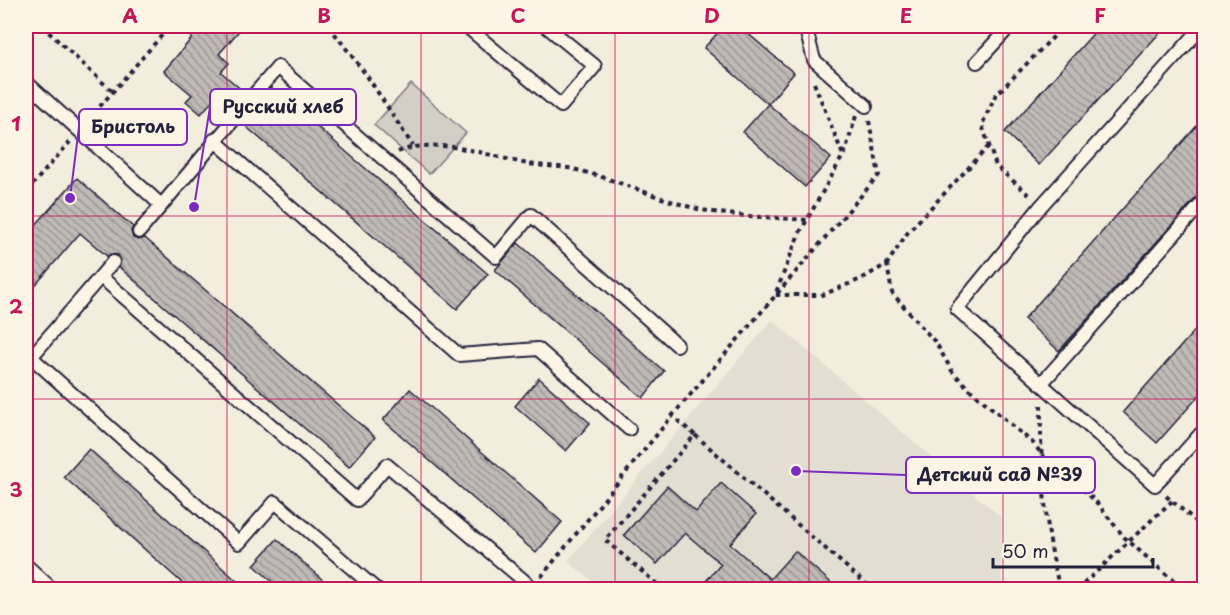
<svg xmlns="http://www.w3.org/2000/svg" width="1230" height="615" viewBox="0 0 1230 615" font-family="'Playpen Sans',sans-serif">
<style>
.built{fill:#e3ded2}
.park{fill:#d4cfc6;stroke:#7b7880;stroke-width:1.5}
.building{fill:url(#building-back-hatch);stroke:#22223b;stroke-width:1.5}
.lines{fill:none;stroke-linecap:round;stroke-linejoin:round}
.service-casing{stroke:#22223b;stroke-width:16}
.path{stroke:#22223b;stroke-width:4;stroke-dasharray:4.5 4.5;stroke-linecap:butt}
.service{stroke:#fcf5e5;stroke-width:12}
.grid{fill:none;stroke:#c2185b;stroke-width:1.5;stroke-opacity:0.55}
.leader{fill:none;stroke:#7b2cbf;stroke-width:2}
.callout-dot{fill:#7b2cbf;stroke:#fcf5e5;stroke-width:2}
.callout{fill:#fcf5e5;stroke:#7b2cbf;stroke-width:2}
.callout-label{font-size:18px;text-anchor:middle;font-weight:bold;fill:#22223b}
.neatline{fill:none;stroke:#c2185b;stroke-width:2}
.grid-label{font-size:20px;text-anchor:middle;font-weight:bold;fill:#c2185b}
</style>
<defs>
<pattern id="building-back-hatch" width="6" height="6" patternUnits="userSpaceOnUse" patternTransform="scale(1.5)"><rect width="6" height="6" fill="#bfbab6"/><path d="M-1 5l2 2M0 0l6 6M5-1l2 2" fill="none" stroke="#9b9795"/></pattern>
</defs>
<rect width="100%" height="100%" fill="#f3edde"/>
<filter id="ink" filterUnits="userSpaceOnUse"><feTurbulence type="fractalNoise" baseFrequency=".0167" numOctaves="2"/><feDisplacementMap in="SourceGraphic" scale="12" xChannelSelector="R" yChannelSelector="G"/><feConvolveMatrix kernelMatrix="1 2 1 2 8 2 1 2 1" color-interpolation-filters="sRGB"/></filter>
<g filter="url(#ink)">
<path class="built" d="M772 320 1002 518 1001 589H602L568 561Z"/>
<path class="park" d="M411 84 466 133 429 174 374 125Z"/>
<g class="building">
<path d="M177 26H243L219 54 229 63 221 72 245 93 243 100 249 106 257 104 271 87 488 274 457 309 242 123 249 113 246 104 239 103 235 105 220 92 201 114 186 101 192 95 164 71 192 38Z"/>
<path d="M724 26H739L794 73 768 104 704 48Z"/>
<path d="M1100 26H1166L1039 165 1005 132Z"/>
<path d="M768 104 831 158 805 187 743 132Z"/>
<path d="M1204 118V189L1059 351 1024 319Z"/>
<path d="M77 178 133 227 131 231 133 238 138 240 145 238 375 437 349 467 119 267 121 260 118 255 111 254 107 256 80 233 26 296V236Z"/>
<path d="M518 243 664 371 643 398 495 270Z"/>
<path d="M1204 320V390L1157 443 1123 412Z"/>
<path d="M539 378 590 423 566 451 515 406Z"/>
<path d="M410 389 562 522 536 553 383 420Z"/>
<path d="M89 449 247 590H190L64 477Z"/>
<path d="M721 483 756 514 730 544 770 579 795 551 839 590H698L721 564 685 533 657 564 624 535 667 486 696 512Z"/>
<path d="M277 539 334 590H281L254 565Z"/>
</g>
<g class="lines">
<g class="service-casing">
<g id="service">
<path d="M466 26 561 106 595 66 546 26"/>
<path d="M805 26 814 60 866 106"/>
<path d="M1203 26 1041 206 957 309 1155 485 1204 430"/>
<path d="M977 62 1010 26"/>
<path d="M26 82 161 205"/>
<path d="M251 98 278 67 496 257 531 215 677 345"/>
<path d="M214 140 459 355 538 349 629 429"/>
<path d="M139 232 241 111"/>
<path d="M101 277 357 500 387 465 535 590"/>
<path d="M31 357 239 543 275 502 377 590"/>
<path d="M26 363 113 262"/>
<path d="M1041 384 1204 201"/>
<path d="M26 565 53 590"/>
</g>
</g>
<g class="path">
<path d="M42 26 112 91"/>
<path d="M329 26 367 76 413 146"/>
<path d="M814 83 843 155"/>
<path d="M856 116 845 152 799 234 775 295H822L861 279 887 264 908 232 989 146"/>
<path d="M88 120 170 26"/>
<path d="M398 152C437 136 483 154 523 163 537 166 553 166 568 168 612 177 654 198 698 209 733 217 771 217 807 220"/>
<path d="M26 192 70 142"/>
<path d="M1029 195 996 166 982 125 995 96 1064 26"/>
<path d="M887 264 892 293 936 343 952 371 967 387 1034 444 1053 469 1074 480 1097 503 1124 537 1168 576 1187 590"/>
<path d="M1041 405C1040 466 1045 530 1060 590"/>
<path d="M695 435 873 590"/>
<path d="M1166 496 1204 528"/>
<path d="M541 577 672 416 879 175 869 121"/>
<path d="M664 590 605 540 695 435 672 416"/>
<path d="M1077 590 1172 501"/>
</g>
<use href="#service" class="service"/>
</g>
</g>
<path class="grid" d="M227 26V590M421 26V590M615 26V590M809 26V590M1003 26V590M26 216H1204M26 399H1204"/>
<path class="leader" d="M194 207L210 107M70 198L79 127M796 471L906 475"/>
<g class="callout-dot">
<circle cx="194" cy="207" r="6"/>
<circle cx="70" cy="198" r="6"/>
<circle cx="796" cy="471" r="6"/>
</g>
<g class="callout">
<rect x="210" y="89" width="146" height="36" rx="6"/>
<rect x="79" y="109" width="108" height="36" rx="6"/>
<rect x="906" y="457" width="189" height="36" rx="6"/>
</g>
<g class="callout-label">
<text x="283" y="113">Русский хлеб</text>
<text x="133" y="133">Бристоль</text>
<text x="1000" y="481">Детский сад №39</text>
</g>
<rect width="1230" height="615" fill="none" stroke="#fcf5e5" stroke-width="66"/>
<path d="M993 558v9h160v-9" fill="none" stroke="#22223b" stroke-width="3"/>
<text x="1002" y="558" font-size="18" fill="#22223b" stroke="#fcf5e5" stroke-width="4.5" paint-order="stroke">50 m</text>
<rect x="33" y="33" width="1164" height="549" class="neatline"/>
<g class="grid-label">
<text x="130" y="23">A</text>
<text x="324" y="23">B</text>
<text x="518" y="23">C</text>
<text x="712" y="23">D</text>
<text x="906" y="23">E</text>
<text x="1100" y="23">F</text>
<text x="16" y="131">1</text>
<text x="16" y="314">2</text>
<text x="16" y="497">3</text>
</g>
</svg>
